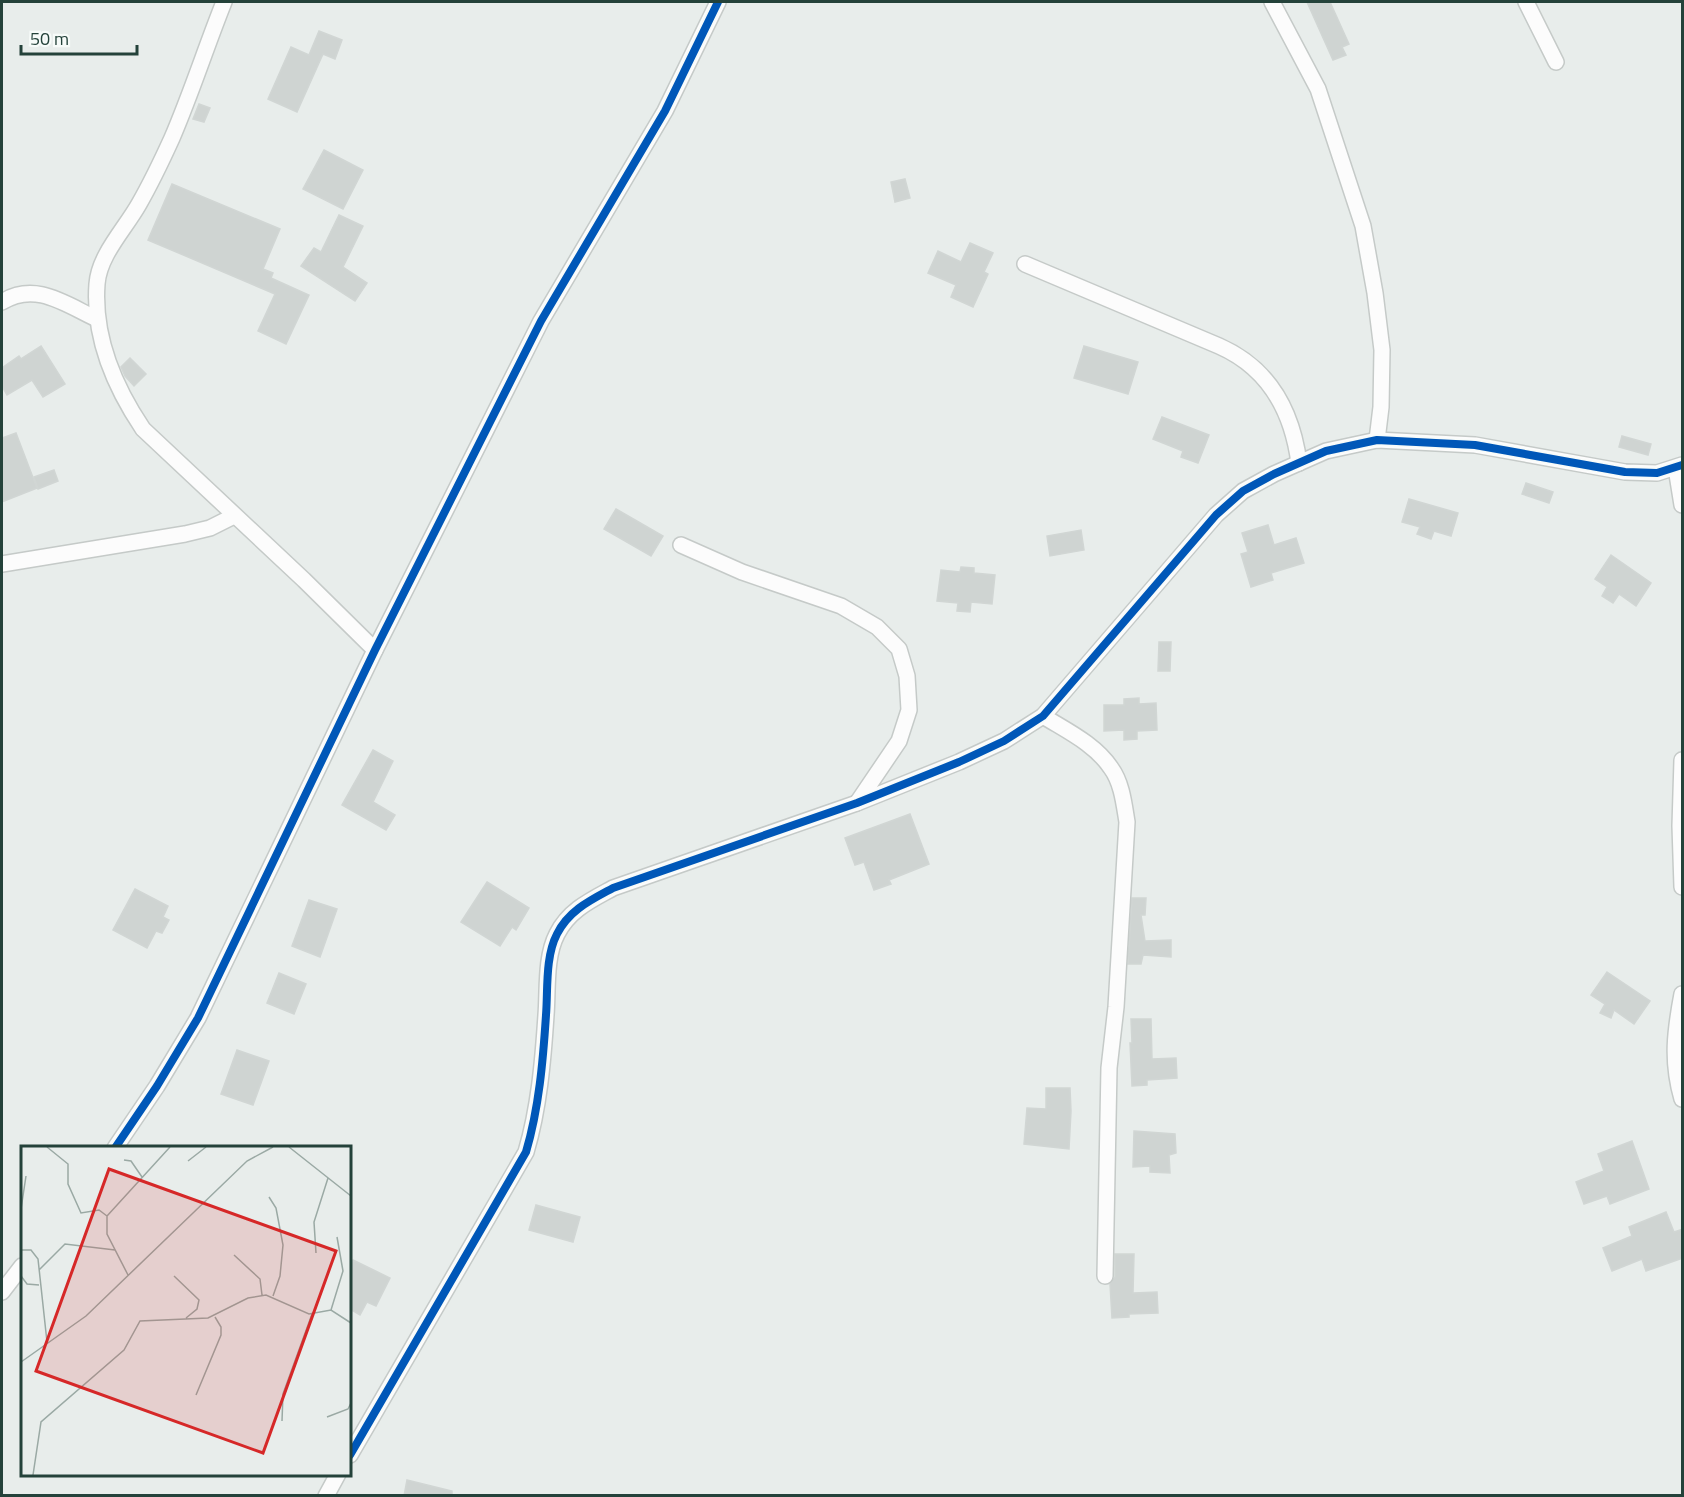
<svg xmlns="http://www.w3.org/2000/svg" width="1684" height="1497" viewBox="0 0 1684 1497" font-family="'Titillium Web',sans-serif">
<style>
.building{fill:#cfd4d2;stroke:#d1d6d4;stroke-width:1.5}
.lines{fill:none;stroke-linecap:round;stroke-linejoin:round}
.minor-casing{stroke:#c5cac8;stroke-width:18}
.minor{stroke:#fcfcfc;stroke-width:15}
.cycleway-casing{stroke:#f7fbf9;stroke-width:11}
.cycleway{stroke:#0057b8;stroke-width:8}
.inset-road{fill:none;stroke:#9aa9a4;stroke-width:1.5}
.view{fill:#d62828;fill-opacity:0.15;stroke:#d62828;stroke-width:3}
.inset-edge{fill:none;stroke:#24423a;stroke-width:3}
</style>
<rect width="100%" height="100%" fill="#e8edeb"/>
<g class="building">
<path d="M1307 2H1330L1349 44 1342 47 1346 55 1333 60Z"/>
<path d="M319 31 342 40 335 59 323 54 297 112 268 99 291 47 309 55Z"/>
<path d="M199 104 210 108 204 122 193 119Z"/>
<path d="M324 150 363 170 343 209 303 189Z"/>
<path d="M905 179 910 198 895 202 891 182Z"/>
<path d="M172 184 280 229 263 269 273 273 271 278 309 295 286 344 258 331 275 294 148 240Z"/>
<path d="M339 215 363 226 343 267 367 283 355 301 301 266 314 248 321 252Z"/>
<path d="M970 243 993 253 984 272 988 274 973 307 951 297 956 285 928 273 938 251 961 262Z"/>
<path d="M41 346 65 384 43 397 32 380 7 395 2 386V368L19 356 21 359Z"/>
<path d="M1084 346 1138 362 1128 394 1074 378Z"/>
<path d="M130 358 146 374 134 386 125 376 121 367Z"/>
<path d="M1162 417 1209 435 1198 463 1181 457 1183 451 1153 439Z"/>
<path d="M16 433 37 488 2 502V438Z"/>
<path d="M1622 436 1651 444 1648 455 1619 447Z"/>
<path d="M54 470 58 481 38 489 34 477Z"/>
<path d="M1526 483 1553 492 1549 503 1522 494Z"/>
<path d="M1409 499 1458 513 1451 536 1434 531 1431 539 1417 534 1420 527 1402 522Z"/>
<path d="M616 509 663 536 651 556 604 529Z"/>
<path d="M1268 525 1274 545 1296 538 1304 563 1271 573 1273 580 1251 587 1241 554 1248 552 1242 533Z"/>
<path d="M1081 530 1084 550 1050 556 1047 536Z"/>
<path d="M1611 555 1651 583 1636 606 1619 594 1613 603 1602 596 1607 587 1595 579Z"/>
<path d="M961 567 974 568V573L995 575 992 604 971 602 970 612 957 611 958 603 937 601 941 570 960 572Z"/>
<path d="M1159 642H1171L1170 671H1158Z"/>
<path d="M1139 698V704L1156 703 1157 730 1137 731V739L1124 740V730L1104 731V705H1124V699Z"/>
<path d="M373 750 393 761 373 802 395 815 386 830 342 805Z"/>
<path d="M910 814 929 864 889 880 891 884 874 890 864 862 855 865 845 838Z"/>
<path d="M487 882 529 908 516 930 512 927 500 946 461 922Z"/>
<path d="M135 889 168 906 163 917 169 920 162 933 156 931 147 948 113 930Z"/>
<path d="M1132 898H1146L1145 915H1141L1145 941 1171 940V957L1143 955 1141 964H1128Z"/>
<path d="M309 900 337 909 320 957 292 946Z"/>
<path d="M1607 972 1650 1001 1634 1024 1614 1010 1611 1018 1600 1013 1605 1004 1591 995Z"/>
<path d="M279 973 306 984 294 1014 267 1003Z"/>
<path d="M1131 1019H1151L1152 1059 1176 1058 1177 1078 1147 1080V1085L1132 1086 1130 1043H1132Z"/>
<path d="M237 1050 269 1061 253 1105 221 1094Z"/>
<path d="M1046 1088H1070L1071 1111 1069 1149 1024 1144 1027 1108 1046 1109Z"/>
<path d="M1134 1131 1175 1134 1176 1153 1169 1155 1170 1173 1150 1172V1166L1133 1167Z"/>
<path d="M1632 1141 1649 1189 1610 1204 1607 1196 1584 1204 1576 1182 1604 1171 1598 1154Z"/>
<path d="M536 1205 580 1217 573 1242 529 1230Z"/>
<path d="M1666 1212 1674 1232 1683 1229V1258L1646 1271 1642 1259 1612 1271 1603 1248 1632 1236 1629 1227Z"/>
<path d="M1115 1254H1134L1133 1293 1157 1292 1158 1313 1129 1314V1317L1112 1318 1110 1284 1115 1277Z"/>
<path d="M353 1260 390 1278 376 1306 367 1302 360 1315 350 1309V1267Z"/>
<path d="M407 1480 452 1491V1496H404Z"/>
</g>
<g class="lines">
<g class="minor-casing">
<g id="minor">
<path d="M224 2C206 47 191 94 172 138 162 160 151 183 139 204 125 229 99 255 97 284 93 337 114 386 143 429L304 580 375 650"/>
<path d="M1272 2 1318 89 1363 226 1375 293 1382 350 1381 407 1377 440"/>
<path d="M1526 2 1556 62"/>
<path d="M1025 264 1219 346C1269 368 1292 410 1299 463"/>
<path d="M2 302C35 281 65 304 97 319"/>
<path d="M1676 468 1682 505"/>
<path d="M681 545 742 572 841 606 877 627 899 649 907 676 909 710 899 741 857 803"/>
<path d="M2 564 185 534 210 528 234 516"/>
<path d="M1043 716C1067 731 1095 744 1111 768 1122 783 1124 804 1127 822L1116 1007 1109 1068 1105 1276"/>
<path d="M1682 760 1680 826 1682 887"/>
<path d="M1682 994C1675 1031 1671 1061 1682 1099"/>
<path d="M115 1148 157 1086 198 1018 375 650 541 321 665 111 718 2"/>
<path d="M2 1292 22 1266"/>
<path d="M350 1455 526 1152C539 1108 543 1061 546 1015 548 990 545 957 557 934 569 910 591 900 613 888L857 803 959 762 1004 741 1043 716 1216 515 1243 491 1274 474 1326 451 1377 440 1475 445 1625 472 1657 473 1682 465"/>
<path d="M326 1496 338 1474"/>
</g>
</g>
<use href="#minor" class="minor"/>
<g class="cycleway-casing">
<g id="cycleway">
<path d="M115 1148 157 1086 198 1018 375 650 541 321 665 111 718 2"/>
<path d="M350 1455 526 1152C539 1108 543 1061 546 1015 548 990 545 957 557 934 569 910 591 900 613 888L857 803 959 762 1004 741 1043 716 1216 515 1243 491 1274 474 1326 451 1377 440 1475 445 1625 472 1657 473 1682 465"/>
</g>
</g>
<use href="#cycleway" class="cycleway"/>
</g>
<g transform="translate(21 1146)">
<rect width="330" height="330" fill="#e8edeb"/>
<path class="inset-road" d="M26 1 47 18V38L60 67 78 64 86 70M268 1 330 50M103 14 110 15 121 31M167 15 185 1M248 51 255 62 262 99 259 130 252 150M0 63 5 30M0 104H10L17 113 26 196M295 107 293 76 307 32M213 109 239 133 241 149M18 124 44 98 94 104M107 129 86 88V70L149 1M0 130 6 138 18 139M153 130 178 154 176 163 165 172M310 164 322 125 316 91M0 216 65 170 226 15 252 1M175 249 200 189V181L194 171M306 271 327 263 330 257M261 275 262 248 291 168M12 329 20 276 103 204 119 175 187 172 227 152 245 149 288 168 310 164 330 177"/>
<path class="view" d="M88 23 315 105 242 307 15 225Z"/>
<rect width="330" height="330" class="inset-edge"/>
</g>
<rect width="1684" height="1497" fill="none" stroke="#24423a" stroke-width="6"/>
<path d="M21 45v9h116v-9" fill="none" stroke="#24423a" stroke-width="3"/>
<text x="30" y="45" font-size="18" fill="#24423a" stroke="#f7fbf9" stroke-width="4.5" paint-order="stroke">50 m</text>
</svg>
